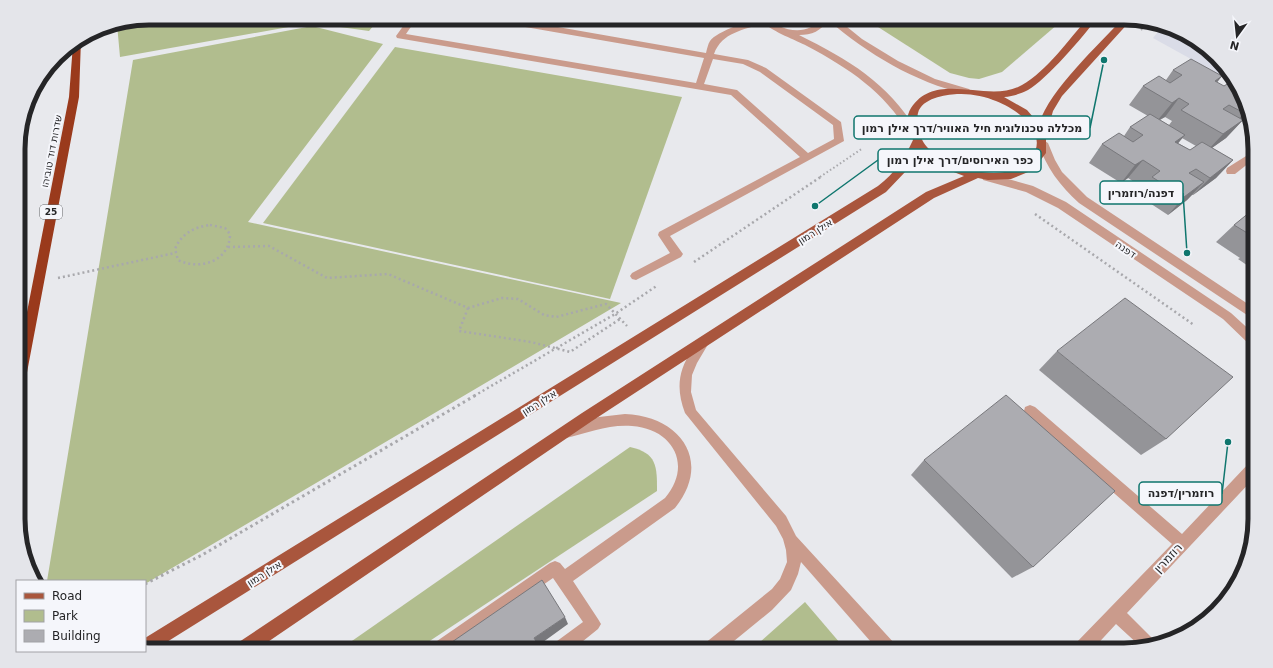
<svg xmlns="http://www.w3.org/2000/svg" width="1273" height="668" viewBox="0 0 1273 668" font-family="'DejaVu Sans','Noto Sans Hebrew',sans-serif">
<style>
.built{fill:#dadce7}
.green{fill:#b1bd8e}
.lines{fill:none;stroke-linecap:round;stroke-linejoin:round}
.path-far2{stroke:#a8a8ac;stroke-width:2;stroke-dasharray:1.5 2.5;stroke-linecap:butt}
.path-far1{stroke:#a8a8ac;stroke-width:2.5;stroke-dasharray:2 3;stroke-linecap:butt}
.path{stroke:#a8a8ac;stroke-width:3;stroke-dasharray:2.5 3.5;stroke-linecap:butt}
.minor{fill:#ca9b8c;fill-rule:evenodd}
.major{fill:#a9563d;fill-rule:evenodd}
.highway{fill:#9a3a1c;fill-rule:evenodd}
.wall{fill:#949498;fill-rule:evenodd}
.shaded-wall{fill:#78787c}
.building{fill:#acacb1;stroke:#78787c}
.labels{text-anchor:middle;stroke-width:4;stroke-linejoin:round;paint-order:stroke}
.shield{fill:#f5f6fb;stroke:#636467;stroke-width:1}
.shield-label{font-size:9px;font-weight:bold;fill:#252527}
.street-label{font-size:10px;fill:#252527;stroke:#f5f6fb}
.near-street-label{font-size:12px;fill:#252527;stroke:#f5f6fb}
.rim{fill:none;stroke:#252527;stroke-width:5}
.leader{fill:none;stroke:#0f766e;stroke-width:1.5}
.callout-dot{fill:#0f766e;stroke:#f5f6fb;stroke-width:1.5}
.callout{fill:#f5f6fb;stroke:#0f766e;stroke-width:1.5}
.callout-label{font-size:11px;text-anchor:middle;font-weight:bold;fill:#252527}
</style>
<rect width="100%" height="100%" fill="#e8e9ed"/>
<path class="built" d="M1162 27 1182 32 1233 76 1236 84 1153 38Z"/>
<g class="green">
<path d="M149 18H380L369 31 311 23 120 57 117 24Z"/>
<path d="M864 18H1065L1002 72 979 79 969 78 950 73Z"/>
<path d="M312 26 383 44 248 222 621 303 145 584V581H47L133 60Z"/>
<path d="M395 47 682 97 610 299 263 223Z"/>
<path d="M630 447C657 453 657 466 657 491L416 650H339Z"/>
<path d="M805 602 846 650H751Z"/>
</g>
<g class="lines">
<g class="path-far2">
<path d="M1141 30 1148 24"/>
<path d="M820 177 863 148"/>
</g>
<g class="path-far1">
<path d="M1035 214 1194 325"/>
<path d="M210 225 225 228 230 234C230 261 200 271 178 260L175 249C181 234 194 227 210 225Z"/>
<path d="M228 247 269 246 327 278 388 274 468 308 502 298 518 299 544 315 556 317 606 304 627 326"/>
<path d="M694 262 822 176"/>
<path d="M58 278 175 253"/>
<path d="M468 308 459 331 531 342 570 352 620 319"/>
<path d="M474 396 615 314 658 285"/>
</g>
<path class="path" d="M145 584 202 555 476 395"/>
<g class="minor">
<path d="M409 18H417L406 34 696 83 704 58 491 21 487 18H506L706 53C707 49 708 44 710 41 717 31 757 17 766 18 771 18 775 24 779 26 794 33 812 32 821 18H836L862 39 898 61 935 79 969 89 971 91 966 94C914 82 868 54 828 20 821 31 812 35 799 35 849 60 887 82 917 131L912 134 909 133C883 91 850 69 807 46 796 40 773 32 764 23 744 30 722 32 714 54L748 60 766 68 841 122 844 141 670 236 683 254 681 257 636 280 632 279 630 276 632 273 670 253 658 235 659 232 800 157 731 95 397 38 396 36ZM713 59 743 64 760 72 833 125 834 139 808 153 737 90 704 84Z"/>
<path d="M1043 140 1048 143 1055 160 1062 172 1087 197 1254 308V319L1250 317 1079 203C1060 186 1046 167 1038 143Z"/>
<path d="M1252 141H1254V148L1247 144Z"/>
<path d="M1254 151V159L1235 174H1227L1226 171 1227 168Z"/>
<path d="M987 173 1033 186 1066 202 1231 313 1254 334 1255 346 1250 345 1223 319 1058 208 1026 192 983 180 982 177 983 174Z"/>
<path d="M704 336 708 337 710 341 697 363 692 375 691 392 696 410 786 516 796 536 895 644 897 650H878L801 562 798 574 791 590 772 610 723 650H702L704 644 772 589 780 579 787 562 786 550 783 539 776 526 685 413C676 389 678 371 692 350 695 344 698 338 704 336Z"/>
<path d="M1030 405 1035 407 1182 534 1250 462 1255 461V477L1127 613 1156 642 1141 647 1116 624 1092 650H1073L1075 644 1172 544 1025 415 1024 411 1025 407Z"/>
<path d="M625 414C680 416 713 461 675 508L573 581 598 619 601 624 598 629 572 650H551L553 644 583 622 553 578 452 648 453 650H436L434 646 437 641 550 563 555 561 560 563 565 569 665 498C693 465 673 429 632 426 609 424 587 433 566 438L561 436 559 432 561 428 566 426 599 417Z"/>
</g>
<path class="major" d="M1088 18H1097C1084 36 1046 80 1028 90 1020 94 1013 96 1004 97L1027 110 1039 124C1050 89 1098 46 1123 18L1131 20 1062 96 1053 111 1046 136V153L1033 170 1011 179 988 180 978 178 934 198 592 421 256 650H234L236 644 582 413 926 192 964 176 938 166 919 149 907 170 886 192 154 650 145 649V638L878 186C895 173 904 159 913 140 907 131 905 117 911 108 937 69 989 105 1022 85 1047 71 1069 39 1088 18ZM957 94C969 94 981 95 993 100 1015 107 1051 133 1031 158 1010 186 948 170 927 147 922 141 918 133 918 125 918 122 917 116 918 113 922 98 945 95 957 94Z"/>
<path class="highway" d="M81 39 79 97 25 383 23 387 19 389V353L69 97 73 44Z"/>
</g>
<g class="wall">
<path d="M1173 70 1222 76 1217 82 1248 116 1243 120 1226 138 1212 148 1233 160 1216 178 1193 195H1192L1187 200 1168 215 1136 194 1142 187 1128 178 1121 183 1089 163 1102 144 1124 136 1130 127 1148 116 1129 105 1143 86 1166 80ZM1165 117 1172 121 1169 125 1160 120ZM1182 138 1196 146 1190 150 1178 143Z"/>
<path d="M1254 209V265L1251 268 1238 259 1240 258 1216 242 1234 225Z"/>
<path d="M1057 351 1166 439 1141 455 1039 370Z"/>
<path d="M924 460 1033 567 1012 578 911 475Z"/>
</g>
<g class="shaded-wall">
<path d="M1222 76 1207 95 1215 81Z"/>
<path d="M1179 98 1165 117 1157 121 1172 103Z"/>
<path d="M1246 111 1248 116V117L1243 120 1226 138 1206 152 1223 134 1228 130 1244 113Z"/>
<path d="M1185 135 1170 153 1175 142Z"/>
<path d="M1143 160 1128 178 1121 183 1135 165Z"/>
<path d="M1233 160 1216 178 1193 195 1210 178Z"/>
<path d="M1204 182 1187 200 1168 215 1184 197Z"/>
<path d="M565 617 568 624 539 645 542 650H541L534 638Z"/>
</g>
<g class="building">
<path d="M1191 59 1222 76 1215 81 1224 86 1232 81 1235 82 1246 111 1244 113 1229 105 1223 109 1243 120 1223 134 1181 110 1189 104 1179 98 1172 103 1143 86 1159 76 1170 83 1182 75 1173 70Z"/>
<path d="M1150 114 1185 135 1175 142 1190 150 1202 142 1233 160 1210 178 1196 169 1189 173 1204 182 1184 197 1152 177 1160 171 1143 160 1135 165 1102 144 1119 133 1133 142 1143 135 1130 127Z"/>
<path d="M1250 212 1254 214V237L1234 225Z"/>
<path d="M1125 298 1233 377 1166 439 1057 351Z"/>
<path d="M1006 395 1115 491 1033 567 924 460Z"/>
<path d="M542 580 565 617 534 638 541 650H456L452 642Z"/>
<path d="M617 646 619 650H611Z"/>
</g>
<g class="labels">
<rect class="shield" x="40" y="205" width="22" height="14" rx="3"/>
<g class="shield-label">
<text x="51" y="215">25</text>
</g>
<g class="street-label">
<text transform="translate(51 151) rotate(-79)" y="4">שדרות דוד טוביהו</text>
<text transform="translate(815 231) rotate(-32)" y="4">אילן רמון</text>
<text transform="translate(1126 249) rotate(34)" y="4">דפנה</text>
<text transform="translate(539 402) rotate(-32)" y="4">אילן רמון</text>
<text transform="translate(264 573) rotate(-32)" y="4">אילן רמון</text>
</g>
<g class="near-street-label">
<text transform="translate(1168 558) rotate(-47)" y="4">רוזמרין</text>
</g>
</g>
<path d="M0 0H1273V668H0ZM149 25H1124A124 124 0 0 1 1248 149V519A124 124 0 0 1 1124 643H149A124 124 0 0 1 25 519V149A124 124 0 0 1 149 25Z" fill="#e4e5ea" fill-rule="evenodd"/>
<path class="rim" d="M149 25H1124A124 124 0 0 1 1248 149V519A124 124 0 0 1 1124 643H149A124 124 0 0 1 25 519V149A124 124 0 0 1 149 25Z"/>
<path class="leader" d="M1104 60L1090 128M815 206L878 160M1187 253L1183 193M1228 442L1222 494"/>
<g class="callout-dot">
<circle cx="1104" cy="60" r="4"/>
<circle cx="815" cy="206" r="4"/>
<circle cx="1187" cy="253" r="4"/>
<circle cx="1228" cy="442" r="4"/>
</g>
<g class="callout">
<rect x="854" y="116" width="236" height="23" rx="4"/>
<rect x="878" y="149" width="163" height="23" rx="4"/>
<rect x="1100" y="181" width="83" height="23" rx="4"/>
<rect x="1139" y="482" width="83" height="23" rx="4"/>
</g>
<g class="callout-label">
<text x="972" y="132">מכללה טכנולוגית חיל האוויר/דרך אילן רמון</text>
<text x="960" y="164">כפר האירוסים/דרך אילן רמון</text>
<text x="1141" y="197">דפנה/רוזמרין</text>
<text x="1181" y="497">רוזמרין/דפנה</text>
</g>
<rect x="16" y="580" width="130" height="72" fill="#f5f6fb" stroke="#a2a2a6"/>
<rect x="24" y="593" width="20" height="6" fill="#a9563d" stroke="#a2a2a6"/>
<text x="52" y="600" font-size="12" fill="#252527">Road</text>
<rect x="24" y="610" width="20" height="12" fill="#b1bd8e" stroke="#a2a2a6"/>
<text x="52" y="620" font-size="12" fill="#252527">Park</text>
<rect x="24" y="630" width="20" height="12" fill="#acacb1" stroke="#a2a2a6"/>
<text x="52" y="640" font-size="12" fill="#252527">Building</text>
<g transform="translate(1237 36) rotate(195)" stroke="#f5f6fb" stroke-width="3" paint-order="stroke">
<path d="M0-3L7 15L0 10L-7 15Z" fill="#252527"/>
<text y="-6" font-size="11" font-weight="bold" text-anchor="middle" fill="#252527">N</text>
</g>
</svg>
